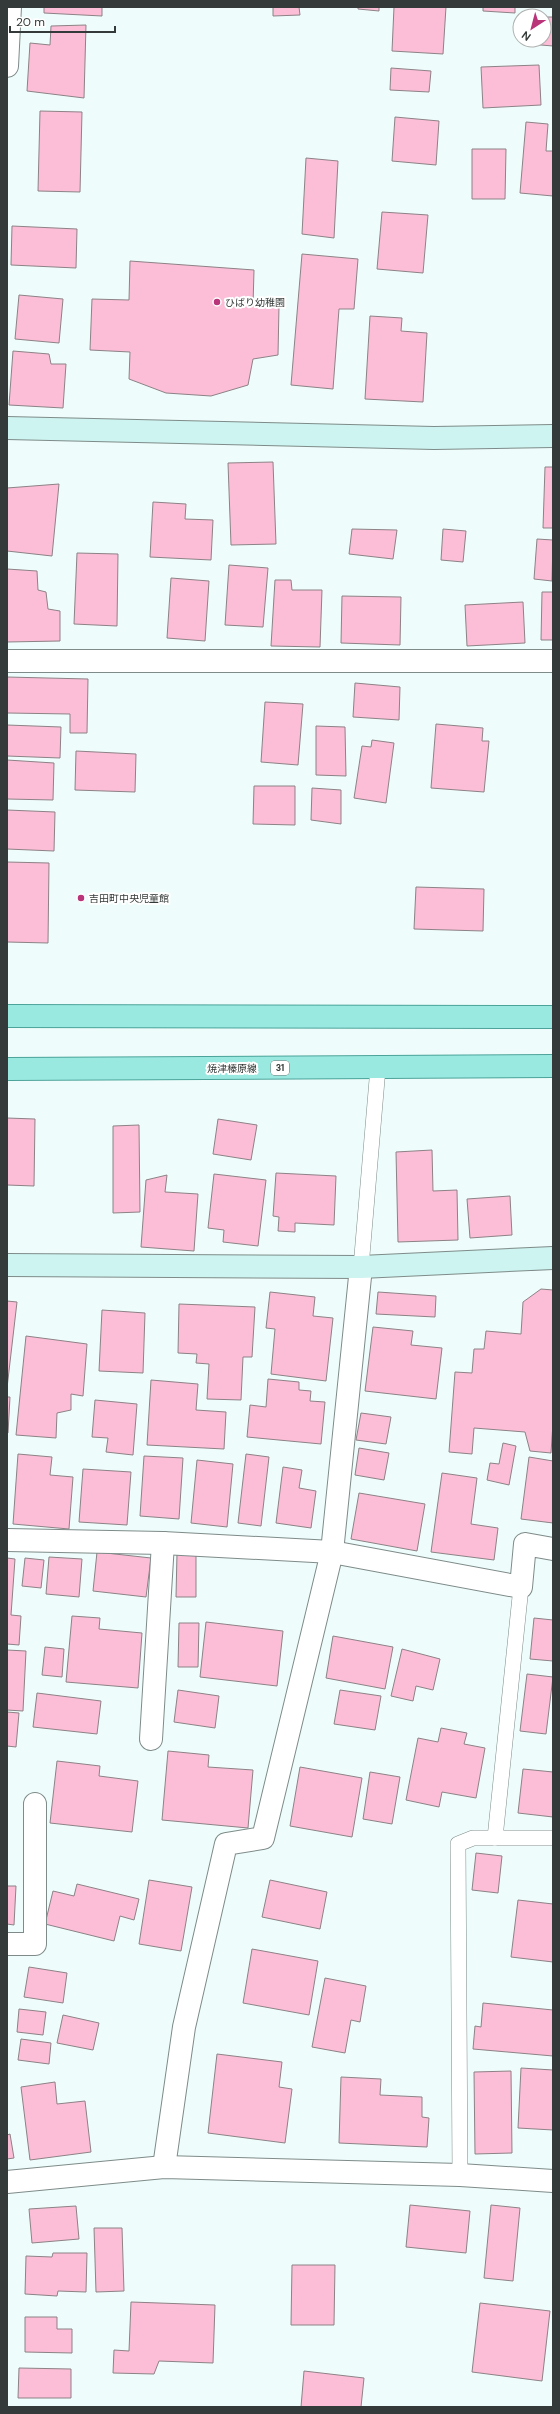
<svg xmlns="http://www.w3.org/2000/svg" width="560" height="2414" viewBox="0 0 560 2414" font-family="'DM Sans','Noto Sans JP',sans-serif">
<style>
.building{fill:#fcbdd6;stroke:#8d8286}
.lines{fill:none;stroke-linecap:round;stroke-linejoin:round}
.lane-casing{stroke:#7e8b89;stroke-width:16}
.street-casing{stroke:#7e8b89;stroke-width:24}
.secondary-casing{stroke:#7e8b89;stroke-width:24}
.primary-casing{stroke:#4ba399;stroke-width:24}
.lane{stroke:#fff;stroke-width:15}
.street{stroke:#fff;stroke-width:22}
.secondary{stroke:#cdf4f0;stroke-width:22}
.primary{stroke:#9ae9e1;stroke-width:22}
.poi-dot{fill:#b93479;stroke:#fff;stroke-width:1.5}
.labels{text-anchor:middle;stroke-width:4;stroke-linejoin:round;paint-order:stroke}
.shield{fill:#fff;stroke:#717574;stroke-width:1}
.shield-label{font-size:9px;font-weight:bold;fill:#343a39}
.poi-label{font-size:10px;fill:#343a39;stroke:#fff;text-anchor:start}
.street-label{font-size:10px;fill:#343a39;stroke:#fff}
</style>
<rect width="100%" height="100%" fill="#eefdfb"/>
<g class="building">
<path d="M44 7H102V16L44 13Z"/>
<path d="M273 7H299L300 15 273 16Z"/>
<path d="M358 7H379V11L358 9Z"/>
<path d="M394 7H446L443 54 392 51Z"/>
<path d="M483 7H515V13L483 11Z"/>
<path d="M544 17H553V46L529 44 530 40H544Z"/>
<path d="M86 25 84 98 27 91 30 43 50 45 51 26Z"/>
<path d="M539 65 541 105 483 108 481 67Z"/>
<path d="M391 68 431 71 429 92 390 90Z"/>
<path d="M40 111 82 112 80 192 38 191Z"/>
<path d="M395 117 439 121 436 165 392 161Z"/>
<path d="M526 122 548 124 546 151H553V196L520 193Z"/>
<path d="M472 149H506L505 199H472Z"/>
<path d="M306 158 338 161 334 238 302 234Z"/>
<path d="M382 212 428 215 423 273 377 269Z"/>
<path d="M12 226 77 229 76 268 11 265Z"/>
<path d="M302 254 358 259 354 309H339L333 389 291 385Z"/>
<path d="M130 261 254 270 253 306H279L278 355 253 359 248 385 211 396 166 393 129 379 130 352 90 350 92 299 129 300Z"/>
<path d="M19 295 63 299 59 343 15 339Z"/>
<path d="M370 316 402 318 401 331 427 333 423 402 365 399Z"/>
<path d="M13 351 49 354 51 364H66L63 408 9 405Z"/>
<path d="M273 462 276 544 231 545 228 463Z"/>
<path d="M545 467H553V528H543Z"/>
<path d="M59 484 52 556 7 551V488Z"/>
<path d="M153 502 186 504 185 519 213 520 211 560 150 557Z"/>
<path d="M352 529 397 530 393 559 349 554Z"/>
<path d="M443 529 466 531 463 562 441 560Z"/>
<path d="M537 539 553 540 552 581 534 579Z"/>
<path d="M77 553 118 554 117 626 74 624Z"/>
<path d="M229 565 268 568 263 627 225 625Z"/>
<path d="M7 569 37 571 38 590 46 592 48 609 60 611V641L7 642Z"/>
<path d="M171 578 209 581 205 641 167 638Z"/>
<path d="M275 580H291L292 590H322L320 647 271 646Z"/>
<path d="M542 592H553V640H541Z"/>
<path d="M342 596 401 597 400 645 341 643Z"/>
<path d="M523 602 525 643 467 646 465 605Z"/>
<path d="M7 677 88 679 87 733H70V714L7 713Z"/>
<path d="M355 683 400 687 399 720 353 717Z"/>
<path d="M265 702 303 704 298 765 261 762Z"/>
<path d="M436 724 483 728 482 741H489L484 792 431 788Z"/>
<path d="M7 725 61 727 60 758 7 756Z"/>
<path d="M316 726 345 727 346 776 316 775Z"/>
<path d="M372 740 394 743 386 803 354 798 362 746 371 747Z"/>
<path d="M76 751 136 754 135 792 75 790Z"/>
<path d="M7 760 54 763 53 800 7 799Z"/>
<path d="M254 786H295V825L253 824Z"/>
<path d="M312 788 341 790V824L311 820Z"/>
<path d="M7 810 55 812 54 851 7 849Z"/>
<path d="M7 862 49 863 48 943 7 942Z"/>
<path d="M416 887 484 889 483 931 414 929Z"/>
<path d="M7 1118 35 1119 34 1186 7 1185Z"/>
<path d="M218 1119 257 1125 251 1160 213 1154Z"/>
<path d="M139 1125 140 1212 113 1213V1126Z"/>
<path d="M432 1150 433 1191 457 1190 458 1240 398 1242 396 1152Z"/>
<path d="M276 1173 336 1176 334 1225 295 1223V1232L278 1231 279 1217 273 1216Z"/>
<path d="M214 1174 266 1180 258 1246 223 1242 224 1230 208 1228Z"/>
<path d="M167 1175 165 1192 198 1194 194 1251 141 1247 146 1180Z"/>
<path d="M510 1196 512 1235 470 1238 467 1199Z"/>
<path d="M541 1289 553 1290V1423L551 1453 530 1451 525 1432 474 1428 472 1454 449 1452 455 1372 472 1373 474 1349H484L486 1331 521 1334 523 1302Z"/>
<path d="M270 1292 315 1297 313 1316 333 1318 326 1381 271 1374 275 1329 266 1328Z"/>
<path d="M378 1292 436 1296 435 1317 376 1314Z"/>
<path d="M7 1301 17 1302 7 1388Z"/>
<path d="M179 1304 255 1307 252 1357H243L241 1400 207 1399 209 1364 196 1363 197 1354 178 1353Z"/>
<path d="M102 1310 145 1313 143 1373 99 1371Z"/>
<path d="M373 1327 413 1331 411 1345 442 1348 436 1399 365 1391Z"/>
<path d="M26 1336 87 1344 83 1396 71 1394V1410L57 1413 56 1438 16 1435Z"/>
<path d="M268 1379 299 1382V1390L311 1391 310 1401 325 1402 321 1444 247 1437 250 1405 266 1407Z"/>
<path d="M151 1380 198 1384 196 1410 226 1412 224 1449 147 1445Z"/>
<path d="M7 1397H10L8 1433H7Z"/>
<path d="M95 1400 137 1404 133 1455 106 1452 108 1438 92 1437Z"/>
<path d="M361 1413 391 1417 386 1444 356 1440Z"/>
<path d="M503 1443 516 1446 509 1485 487 1480 490 1463 499 1464Z"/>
<path d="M359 1448 389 1453 384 1480 355 1475Z"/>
<path d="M18 1454 52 1457 50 1475 73 1477 69 1529 13 1524Z"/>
<path d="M246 1454 269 1457 261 1526 238 1523Z"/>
<path d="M144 1456 183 1458 179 1519 140 1516Z"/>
<path d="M529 1457 553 1461V1523L521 1519Z"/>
<path d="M197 1460 233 1464 227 1527 191 1523Z"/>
<path d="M283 1467 302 1470 299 1488 316 1491 311 1528 276 1523Z"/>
<path d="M83 1469 131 1472 127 1525 79 1522Z"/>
<path d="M442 1473 477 1478 471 1524 498 1528 494 1560 431 1552Z"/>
<path d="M359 1493 425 1504 417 1551 351 1539Z"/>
<path d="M97 1552 151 1558 146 1597 93 1591Z"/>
<path d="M177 1553H196V1597H176Z"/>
<path d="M49 1557 82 1559 79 1597 46 1594Z"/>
<path d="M7 1558 15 1559 11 1615 21 1616 19 1645 7 1644Z"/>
<path d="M25 1558 44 1560 41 1588 22 1586Z"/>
<path d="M72 1616 100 1618 99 1629 142 1633 138 1688 66 1682Z"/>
<path d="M534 1618 553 1620V1661L530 1659Z"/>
<path d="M206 1622 283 1631 277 1686 200 1677Z"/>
<path d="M179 1623H199L198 1667H178Z"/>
<path d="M333 1636 393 1647 385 1689 326 1678Z"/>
<path d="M45 1647 64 1649 62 1677 42 1675Z"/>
<path d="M402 1649 440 1659 433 1690 416 1686 413 1701 391 1696Z"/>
<path d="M7 1650 26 1651 23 1711 7 1710Z"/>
<path d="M527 1674 553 1677 546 1734 520 1731Z"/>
<path d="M178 1690 219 1696 215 1728 174 1722Z"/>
<path d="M340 1690 381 1696 375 1730 334 1724Z"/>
<path d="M37 1693 101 1701 97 1734 33 1727Z"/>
<path d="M7 1712 19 1713 16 1747 7 1746Z"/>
<path d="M441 1728 467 1733 464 1744 485 1748 476 1798 442 1792 439 1807 406 1800 418 1738 438 1742Z"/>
<path d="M168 1751 209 1755 208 1767 253 1770 248 1828 162 1820Z"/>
<path d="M57 1761 100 1766 99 1776 138 1781 132 1832 50 1823Z"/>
<path d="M300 1767 362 1778 352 1837 290 1826Z"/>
<path d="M523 1769 553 1772V1817L518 1813Z"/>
<path d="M370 1772 400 1777 392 1824 363 1819Z"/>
<path d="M476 1853 502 1856 498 1893 472 1890Z"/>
<path d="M149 1880 192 1887 181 1951 139 1944Z"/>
<path d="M270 1880 327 1892 320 1929 262 1917Z"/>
<path d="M77 1884 139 1899 134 1920 120 1916 114 1941 45 1924 53 1891 74 1896Z"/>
<path d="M7 1886H16L14 1925 7 1924Z"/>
<path d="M518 1900 553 1904V1962L511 1957Z"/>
<path d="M252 1949 318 1961 309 2015 243 2003Z"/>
<path d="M29 1967 67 1973 63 2003 24 1997Z"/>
<path d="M325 1978 366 1986 360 2022 351 2020 345 2053 312 2047Z"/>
<path d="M483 2003 553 2010V2056L473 2049 475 2026 481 2027Z"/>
<path d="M19 2009 46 2012 43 2035 17 2032Z"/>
<path d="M63 2015 99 2023 93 2050 57 2043Z"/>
<path d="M21 2039 51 2043 49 2064 18 2060Z"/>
<path d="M217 2054 282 2062 279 2087 292 2089 285 2143 208 2133Z"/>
<path d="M521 2068 553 2070V2130L518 2128Z"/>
<path d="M511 2071 512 2153 475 2154 474 2072Z"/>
<path d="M341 2077 381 2079 380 2095 422 2097V2117L429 2118 427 2147 339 2143Z"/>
<path d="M55 2082 57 2104 85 2101 91 2152 30 2160 21 2087Z"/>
<path d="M10 2134 14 2158 7 2159V2135Z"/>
<path d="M410 2205 470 2211 466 2253 406 2247Z"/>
<path d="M491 2205 520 2208 513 2281 484 2278Z"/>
<path d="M76 2206 79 2239 32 2243 29 2209Z"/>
<path d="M94 2228H122L124 2291 96 2292Z"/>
<path d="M53 2253H87L86 2292 58 2291 57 2296 25 2294 26 2256 52 2257Z"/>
<path d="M292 2265H335L334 2325H291Z"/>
<path d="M131 2302 215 2305 213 2363 159 2361 154 2374 113 2373 114 2350 129 2351Z"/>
<path d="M480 2303 550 2311 542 2381 472 2372Z"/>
<path d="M25 2317H57V2329H72V2353L25 2352Z"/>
<path d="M19 2368 71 2369V2398H18Z"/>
<path d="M304 2371 364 2378 361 2407H301Z"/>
</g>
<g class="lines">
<g class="lane-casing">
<g id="lane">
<path d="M361 1267 378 1068"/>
<path d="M495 1838 521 1587"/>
<path d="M460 2175 458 1844 473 1838H553"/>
</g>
</g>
<g class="street-casing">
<g id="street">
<path d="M7 66 10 7"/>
<path d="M7 661H553"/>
<path d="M7 1540 163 1543 332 1552 521 1587 525 1544 553 1549"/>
<path d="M151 1739 163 1543"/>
<path d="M7 1944H35V1804"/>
<path d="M164 2167 184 2027 226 1844 263 1838 332 1552 361 1267"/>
<path d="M7 2182 164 2167 460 2175 553 2181"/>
</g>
</g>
<g class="secondary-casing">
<g id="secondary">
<path d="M7 428 434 438 553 436"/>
<path d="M7 1265 361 1267 553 1258"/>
</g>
</g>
<g class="primary-casing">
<g id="primary">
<path d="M7 1016 553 1017"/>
<path d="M7 1069 553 1066"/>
</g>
</g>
<use href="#lane" class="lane"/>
<use href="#street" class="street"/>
<use href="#secondary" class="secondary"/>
<use href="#primary" class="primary"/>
</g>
<g class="poi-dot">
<circle cx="217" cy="302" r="4"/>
<circle cx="81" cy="898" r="4"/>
</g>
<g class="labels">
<rect class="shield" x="271" y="1061" width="18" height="14" rx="3"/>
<g class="shield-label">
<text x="280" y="1071">31</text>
</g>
<g class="poi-label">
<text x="225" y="306">ひばり幼稚園</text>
<text x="89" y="902">吉田町中央児童館</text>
</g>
<g class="street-label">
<text x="232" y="1072">焼津榛原線</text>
</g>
</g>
<rect width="560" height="2414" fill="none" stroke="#343a39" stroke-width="16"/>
<g transform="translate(532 28) rotate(216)"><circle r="19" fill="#ffffff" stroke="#aeb0b0"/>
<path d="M0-3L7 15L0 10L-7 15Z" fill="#b93479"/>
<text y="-6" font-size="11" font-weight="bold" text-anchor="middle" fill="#343a39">N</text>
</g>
<path d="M10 26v6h105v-6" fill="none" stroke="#343a39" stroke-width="2"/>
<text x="16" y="26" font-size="12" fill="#343a39" stroke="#ffffff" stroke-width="3" paint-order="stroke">20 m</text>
</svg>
